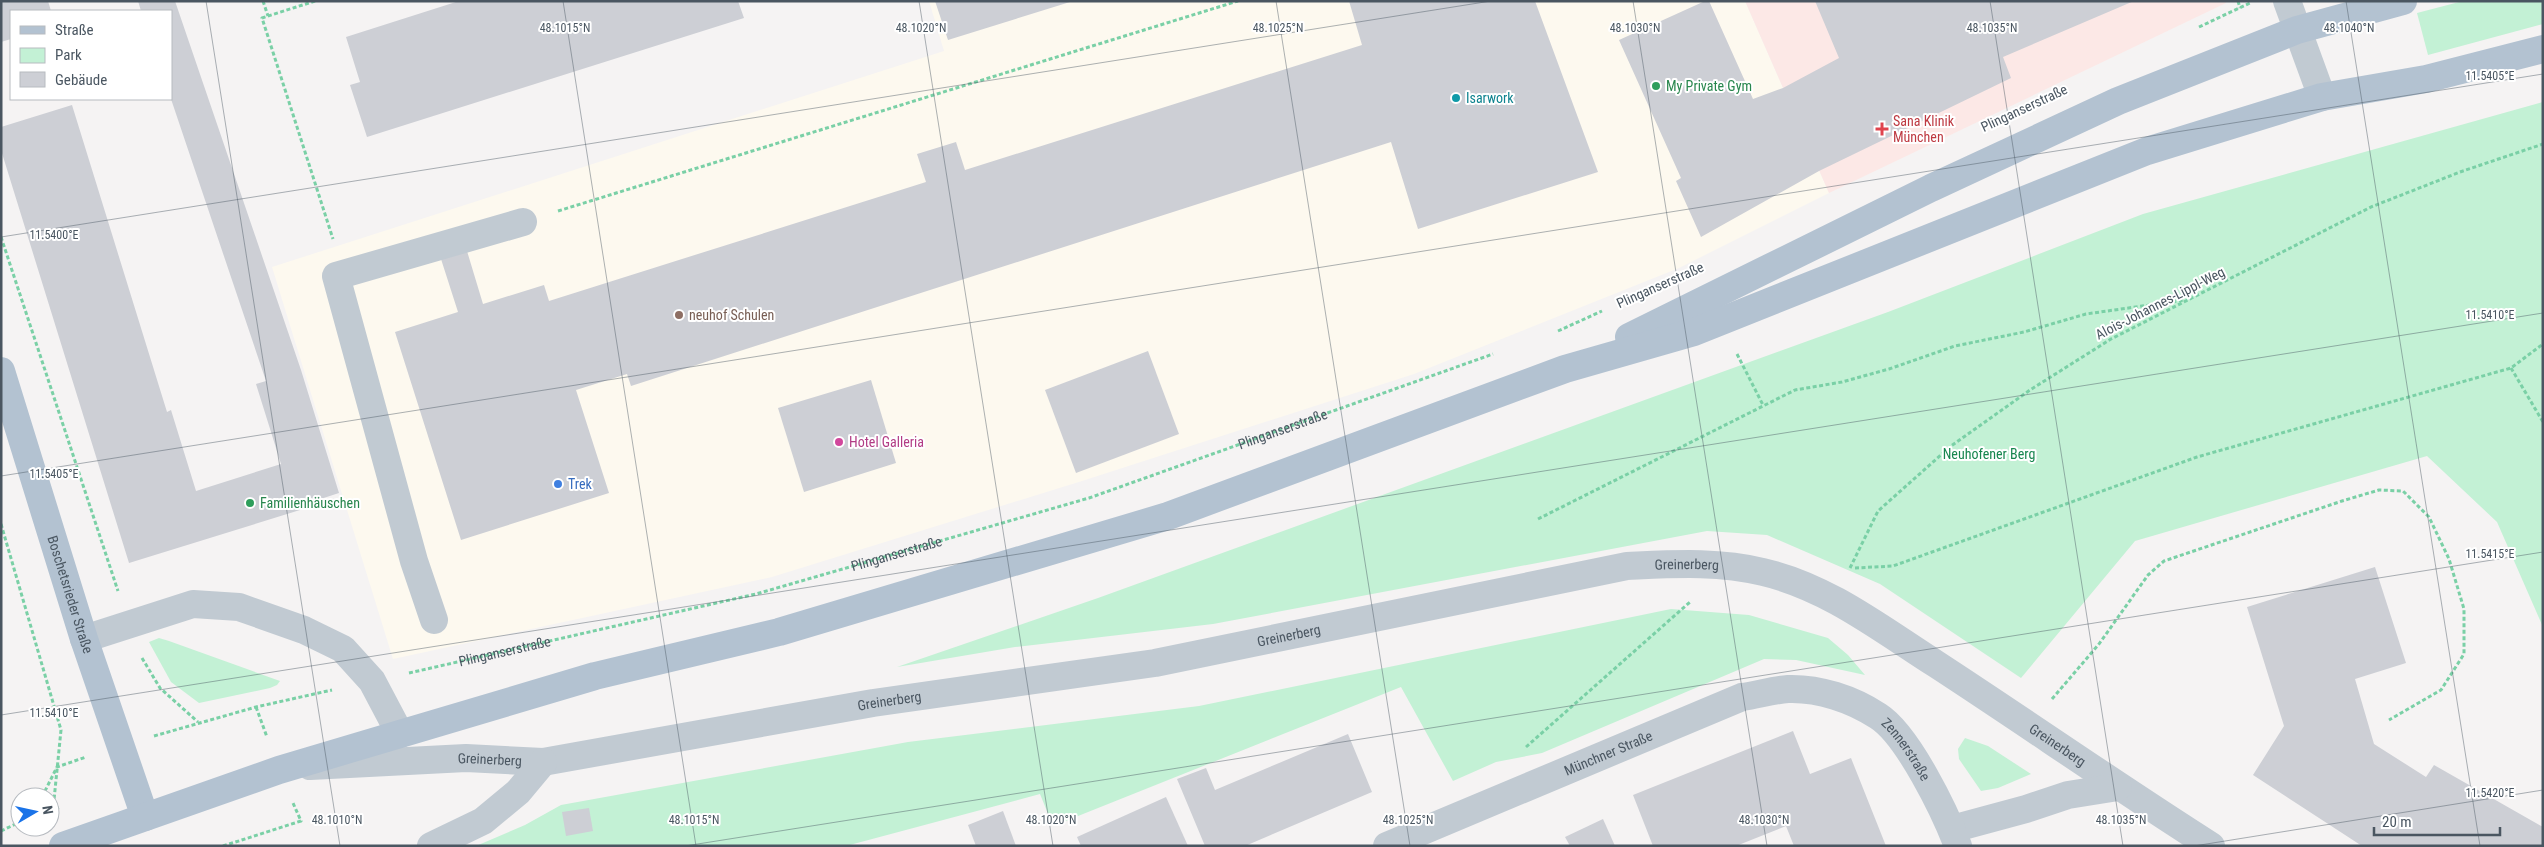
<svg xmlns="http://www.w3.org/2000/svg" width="2544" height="847" viewBox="0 0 2544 847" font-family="'Roboto Condensed',sans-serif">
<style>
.commercial{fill:#fdf9ef}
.medical{fill:#fce8e6}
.green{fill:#c3f1d5}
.building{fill:#cdcfd5}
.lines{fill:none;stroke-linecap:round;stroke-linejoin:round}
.path{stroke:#7ad0a6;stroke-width:3;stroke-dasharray:4 2.5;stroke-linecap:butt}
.minor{stroke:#c1cad2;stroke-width:28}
.major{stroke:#b3c2d1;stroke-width:28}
.ticks{fill:none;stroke:#4a5661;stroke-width:1;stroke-opacity:0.45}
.leisure-dot{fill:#2e9e5b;stroke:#fff;stroke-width:2}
.culture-dot{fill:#0f9aa8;stroke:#fff;stroke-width:2}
.health-dot{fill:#e0444e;stroke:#fff;stroke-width:2}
.education-dot{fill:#8d6e63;stroke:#fff;stroke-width:2}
.hotel-dot{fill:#d1479c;stroke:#fff;stroke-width:2}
.shop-dot{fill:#3f7fe0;stroke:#fff;stroke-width:2}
.labels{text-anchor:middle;stroke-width:4;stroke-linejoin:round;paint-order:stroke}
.leisure-label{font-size:14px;fill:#27864d;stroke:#fff;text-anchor:start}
.culture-label{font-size:14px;fill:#0d838f;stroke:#fff;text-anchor:start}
.street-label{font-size:14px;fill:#4a5661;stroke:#fff}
.health-label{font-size:14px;fill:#be3a42;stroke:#fff;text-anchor:start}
.education-label{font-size:14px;fill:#785e54;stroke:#fff;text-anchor:start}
.hotel-label{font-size:14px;fill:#b23c85;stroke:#fff;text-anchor:start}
.park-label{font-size:14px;fill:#17864f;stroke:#fff}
.shop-label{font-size:14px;fill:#366cbe;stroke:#fff;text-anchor:start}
.ticks-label{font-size:12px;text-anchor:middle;fill:#4a5661;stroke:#fff;stroke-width:4;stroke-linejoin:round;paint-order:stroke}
</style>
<rect width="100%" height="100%" fill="#f5f3f3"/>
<path class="commercial" d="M929 1H1745L1829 193 1679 268 1414 374 1082 481 772 577 393 659 272 267 944 51Z"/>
<path class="medical" d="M1745 1H2225L2226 3 1829 193Z"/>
<g class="green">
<path d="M2463 1H2543V24L2428 55 2417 13Z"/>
<path d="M2543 102V627L2497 522 2427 456 2135 541 2021 678 1880 584 1767 535 1707 531 1213 624 1015 647 897 667 1098 598 1888 312 2143 214Z"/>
<path d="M1671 609 1749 615 1828 638 1848 655 1865 675 1796 660 1764 659 1542 753 1496 762 1453 781 1401 687 1053 826 1040 794 846 846H476L525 825 561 805 908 742 1199 706Z"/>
<path d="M159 638 169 641 280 681 277 685 270 688 199 703 171 682 149 642Z"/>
<path d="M1965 738 1988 746 2031 774 1998 788 1981 791 1959 759 1958 749Z"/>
</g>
<g class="building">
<path d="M1 1H48L51 11H11V39L1 42Z"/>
<path d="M138 1H175L301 370 339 493 299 506 300 510 129 563 1 150V127L72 105 167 412 171 410 196 491 281 464 256 384 266 381 171 99V11H141Z"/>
<path d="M459 1H738L744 18 367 137 350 85 360 82 346 37Z"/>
<path d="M935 1H1070V2L948 40Z"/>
<path d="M1349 1H1535L1598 172 1418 229 1391 142 631 386 627 374 576 390 609 493 461 540 395 332 458 312 441 259 467 251 483 304 544 285 549 301 926 182 917 154 956 142 965 170 1362 45Z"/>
<path d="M1705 1H1709L1753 99 1783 88 1839 58 1815 1H2134L2003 57 2011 78 1819 171 1701 237 1676 181 1681 178 1619 40Z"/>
<path d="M1148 351 1179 434 1076 473 1045 390Z"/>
<path d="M871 380 896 463 804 492 778 408Z"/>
<path d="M2375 567 2406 663 2355 679 2374 744 2426 777 2434 765 2543 827V846H2362L2253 775 2284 726 2247 607Z"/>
<path d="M1793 731 1810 774 1851 758 1886 846H1794L1786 826 1736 846H1653L1633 795Z"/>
<path d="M1348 734 1372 792 1245 846H1205L1177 779 1206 768 1215 790Z"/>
<path d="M1166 797 1188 846H1081L1077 837Z"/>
<path d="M589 808 593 831 566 836 562 812Z"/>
<path d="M1003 811 1016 846H976L968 825Z"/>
<path d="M1603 819 1615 846H1570L1565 837Z"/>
</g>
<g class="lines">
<g class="path">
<path d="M263 1 268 16"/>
<path d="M315 1 262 18 333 239"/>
<path d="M2238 1 2240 8"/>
<path d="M2199 27 2250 3"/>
<path d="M558 211 1238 1"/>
<path d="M1 237 118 591"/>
<path d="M1558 331 1602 311"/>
<path d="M1737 354 1763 405"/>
<path d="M2511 368 2543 422"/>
<path d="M1538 519 1795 390 1842 382 1889 369 1955 346 2024 332 2086 314 2185 300"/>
<path d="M1 524 61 730 54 800 58 809"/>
<path d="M1850 568 1878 511 1951 446 2030 390 2111 339 2371 207 2460 172 2543 144"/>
<path d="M1855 568 1893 566 2197 457 2511 368 2543 344"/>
<path d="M142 658 160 688 198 722"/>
<path id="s1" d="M409 673 756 594 1089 498 1493 354"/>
<path d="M2052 699 2099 644 2148 575 2164 561 2342 501 2379 490 2403 491 2429 517 2449 559 2464 609V654L2441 690 2389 720"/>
<path d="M256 707 267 737"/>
<path d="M154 736 256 707 332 690"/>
<path d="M1526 747 1690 602"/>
<path d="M42 797 57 767 86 757"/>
<path d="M1 831 20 822"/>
<path d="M223 846 301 821 293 803"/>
</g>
<g class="minor">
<path d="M2287 1 2322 97"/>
<path d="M434 620 414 561 336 276 523 222"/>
<path d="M84 639 193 604 239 607 304 630 343 649 372 681 400 734"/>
<path id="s2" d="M310 766 466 758 543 762 873 703 1155 663 1627 566C1674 564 1718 561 1763 572 1828 587 1881 629 1936 664 2028 724 2118 787 2211 846"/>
<path d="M1952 829 2026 809 2068 795 2118 787"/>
<path d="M431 846 483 821 518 792 543 762"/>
<path id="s3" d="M1387 846 1742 697C1757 695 1773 690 1788 689 1819 688 1852 699 1878 716 1908 735 1945 812 1958 846"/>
</g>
<g class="major">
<path d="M1629 337 1931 188 2118 101 2297 30 2403 1"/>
<path id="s4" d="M1 371 84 639 145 817"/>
<path d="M63 846 279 770 400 734 595 676 779 632 1168 516 1565 369 1694 332 2147 151 2322 97 2426 79 2543 49"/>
</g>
</g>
<path class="ticks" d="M206 1 340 846M563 1 696 846M919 1 1053 846M1276 1 1410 846M1633 1 1767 846M1990 1 2123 846M2346 1 2480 846M1 237 1491 1M1 476 2543 74M1 715 2543 313M685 846 2543 552M2194 846 2543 790"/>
<g class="leisure-dot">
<circle cx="1656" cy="86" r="5"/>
<circle cx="250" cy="503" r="5"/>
</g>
<circle class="culture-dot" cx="1456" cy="98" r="5"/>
<path class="health-dot" d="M1879.5 121.5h5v5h5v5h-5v5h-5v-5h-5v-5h5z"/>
<circle class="education-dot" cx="679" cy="315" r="5"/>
<circle class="hotel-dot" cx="839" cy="442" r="5"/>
<circle class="shop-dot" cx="558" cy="484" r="5"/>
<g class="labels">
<g class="leisure-label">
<text x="1666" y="91">My Private Gym</text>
<text x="260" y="508">Familienhäuschen</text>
</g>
<g class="culture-label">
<text x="1466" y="103">Isarwork</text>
</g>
<g class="street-label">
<text transform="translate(2024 108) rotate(-25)" y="5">Plinganserstraße</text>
<text transform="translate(1660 285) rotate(-24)" y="5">Plinganserstraße</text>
<text transform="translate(2160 303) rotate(-27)" y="5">Alois-Johannes-Lippl-Weg</text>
<text dy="5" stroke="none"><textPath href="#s1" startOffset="908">Plinganserstraße</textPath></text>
<text dy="5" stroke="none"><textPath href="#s1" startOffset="502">Plinganserstraße</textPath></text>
<text dy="5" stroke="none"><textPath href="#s2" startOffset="1395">Greinerberg</textPath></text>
<text dy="5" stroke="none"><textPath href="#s4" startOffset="234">Boschetsrieder Straße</textPath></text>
<text dy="5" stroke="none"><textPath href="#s2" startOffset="990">Greinerberg</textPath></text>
<text dy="5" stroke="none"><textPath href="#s1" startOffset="98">Plinganserstraße</textPath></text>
<text dy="5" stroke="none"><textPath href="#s2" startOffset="585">Greinerberg</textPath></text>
<text dy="5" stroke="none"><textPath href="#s2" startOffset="1815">Greinerberg</textPath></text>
<text dy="5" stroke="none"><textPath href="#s3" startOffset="571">Zennerstraße</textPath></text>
<text dy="5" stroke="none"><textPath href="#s3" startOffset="240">Münchner Straße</textPath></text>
<text dy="5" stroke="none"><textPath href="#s2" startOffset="180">Greinerberg</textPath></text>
</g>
<g class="health-label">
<text x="1893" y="126">Sana Klinik<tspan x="1893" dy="16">München</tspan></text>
</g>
<g class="education-label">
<text x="689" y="320">neuhof Schulen</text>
</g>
<g class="hotel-label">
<text x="849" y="447">Hotel Galleria</text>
</g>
<g class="park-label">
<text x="1989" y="459">Neuhofener Berg</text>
</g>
<g class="shop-label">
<text x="568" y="489">Trek</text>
</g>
</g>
<g class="ticks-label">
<text x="565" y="32">48.1015°N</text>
<text x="921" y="32">48.1020°N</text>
<text x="1278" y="32">48.1025°N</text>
<text x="1635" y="32">48.1030°N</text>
<text x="1992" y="32">48.1035°N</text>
<text x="2349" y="32">48.1040°N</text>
<text x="2490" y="80">11.5405°E</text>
<text x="54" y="239">11.5400°E</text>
<text x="2490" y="319">11.5410°E</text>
<text x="54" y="478">11.5405°E</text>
<text x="2490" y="558">11.5415°E</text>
<text x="54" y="717">11.5410°E</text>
<text x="2490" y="797">11.5420°E</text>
<text x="337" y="824">48.1010°N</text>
<text x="694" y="824">48.1015°N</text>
<text x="1051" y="824">48.1020°N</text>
<text x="1408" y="824">48.1025°N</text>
<text x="1764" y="824">48.1030°N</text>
<text x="2121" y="824">48.1035°N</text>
</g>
<rect width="2544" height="847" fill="none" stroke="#4a5661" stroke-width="5"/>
<rect x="10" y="10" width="162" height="90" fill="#ffffff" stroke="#b7bbc0"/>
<rect x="20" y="26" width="25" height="8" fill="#b3c2d1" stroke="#b7bbc0"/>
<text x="55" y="35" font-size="15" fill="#4a5661">Straße</text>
<rect x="20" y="48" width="25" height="15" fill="#c3f1d5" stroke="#b7bbc0"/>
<text x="55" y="60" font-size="15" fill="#4a5661">Park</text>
<rect x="20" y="72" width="25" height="15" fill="#cdcfd5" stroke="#b7bbc0"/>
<text x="55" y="85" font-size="15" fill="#4a5661">Gebäude</text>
<g transform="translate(35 812) rotate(81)"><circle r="24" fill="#ffffff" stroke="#b7bbc0"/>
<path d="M0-4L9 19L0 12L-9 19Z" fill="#1a73e8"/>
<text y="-8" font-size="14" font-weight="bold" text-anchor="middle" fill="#4a5661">N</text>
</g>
<path d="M2374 827v8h126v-8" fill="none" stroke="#4a5661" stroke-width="2.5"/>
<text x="2382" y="827" font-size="15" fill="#4a5661" stroke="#ffffff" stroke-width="4" paint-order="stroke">20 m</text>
</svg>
